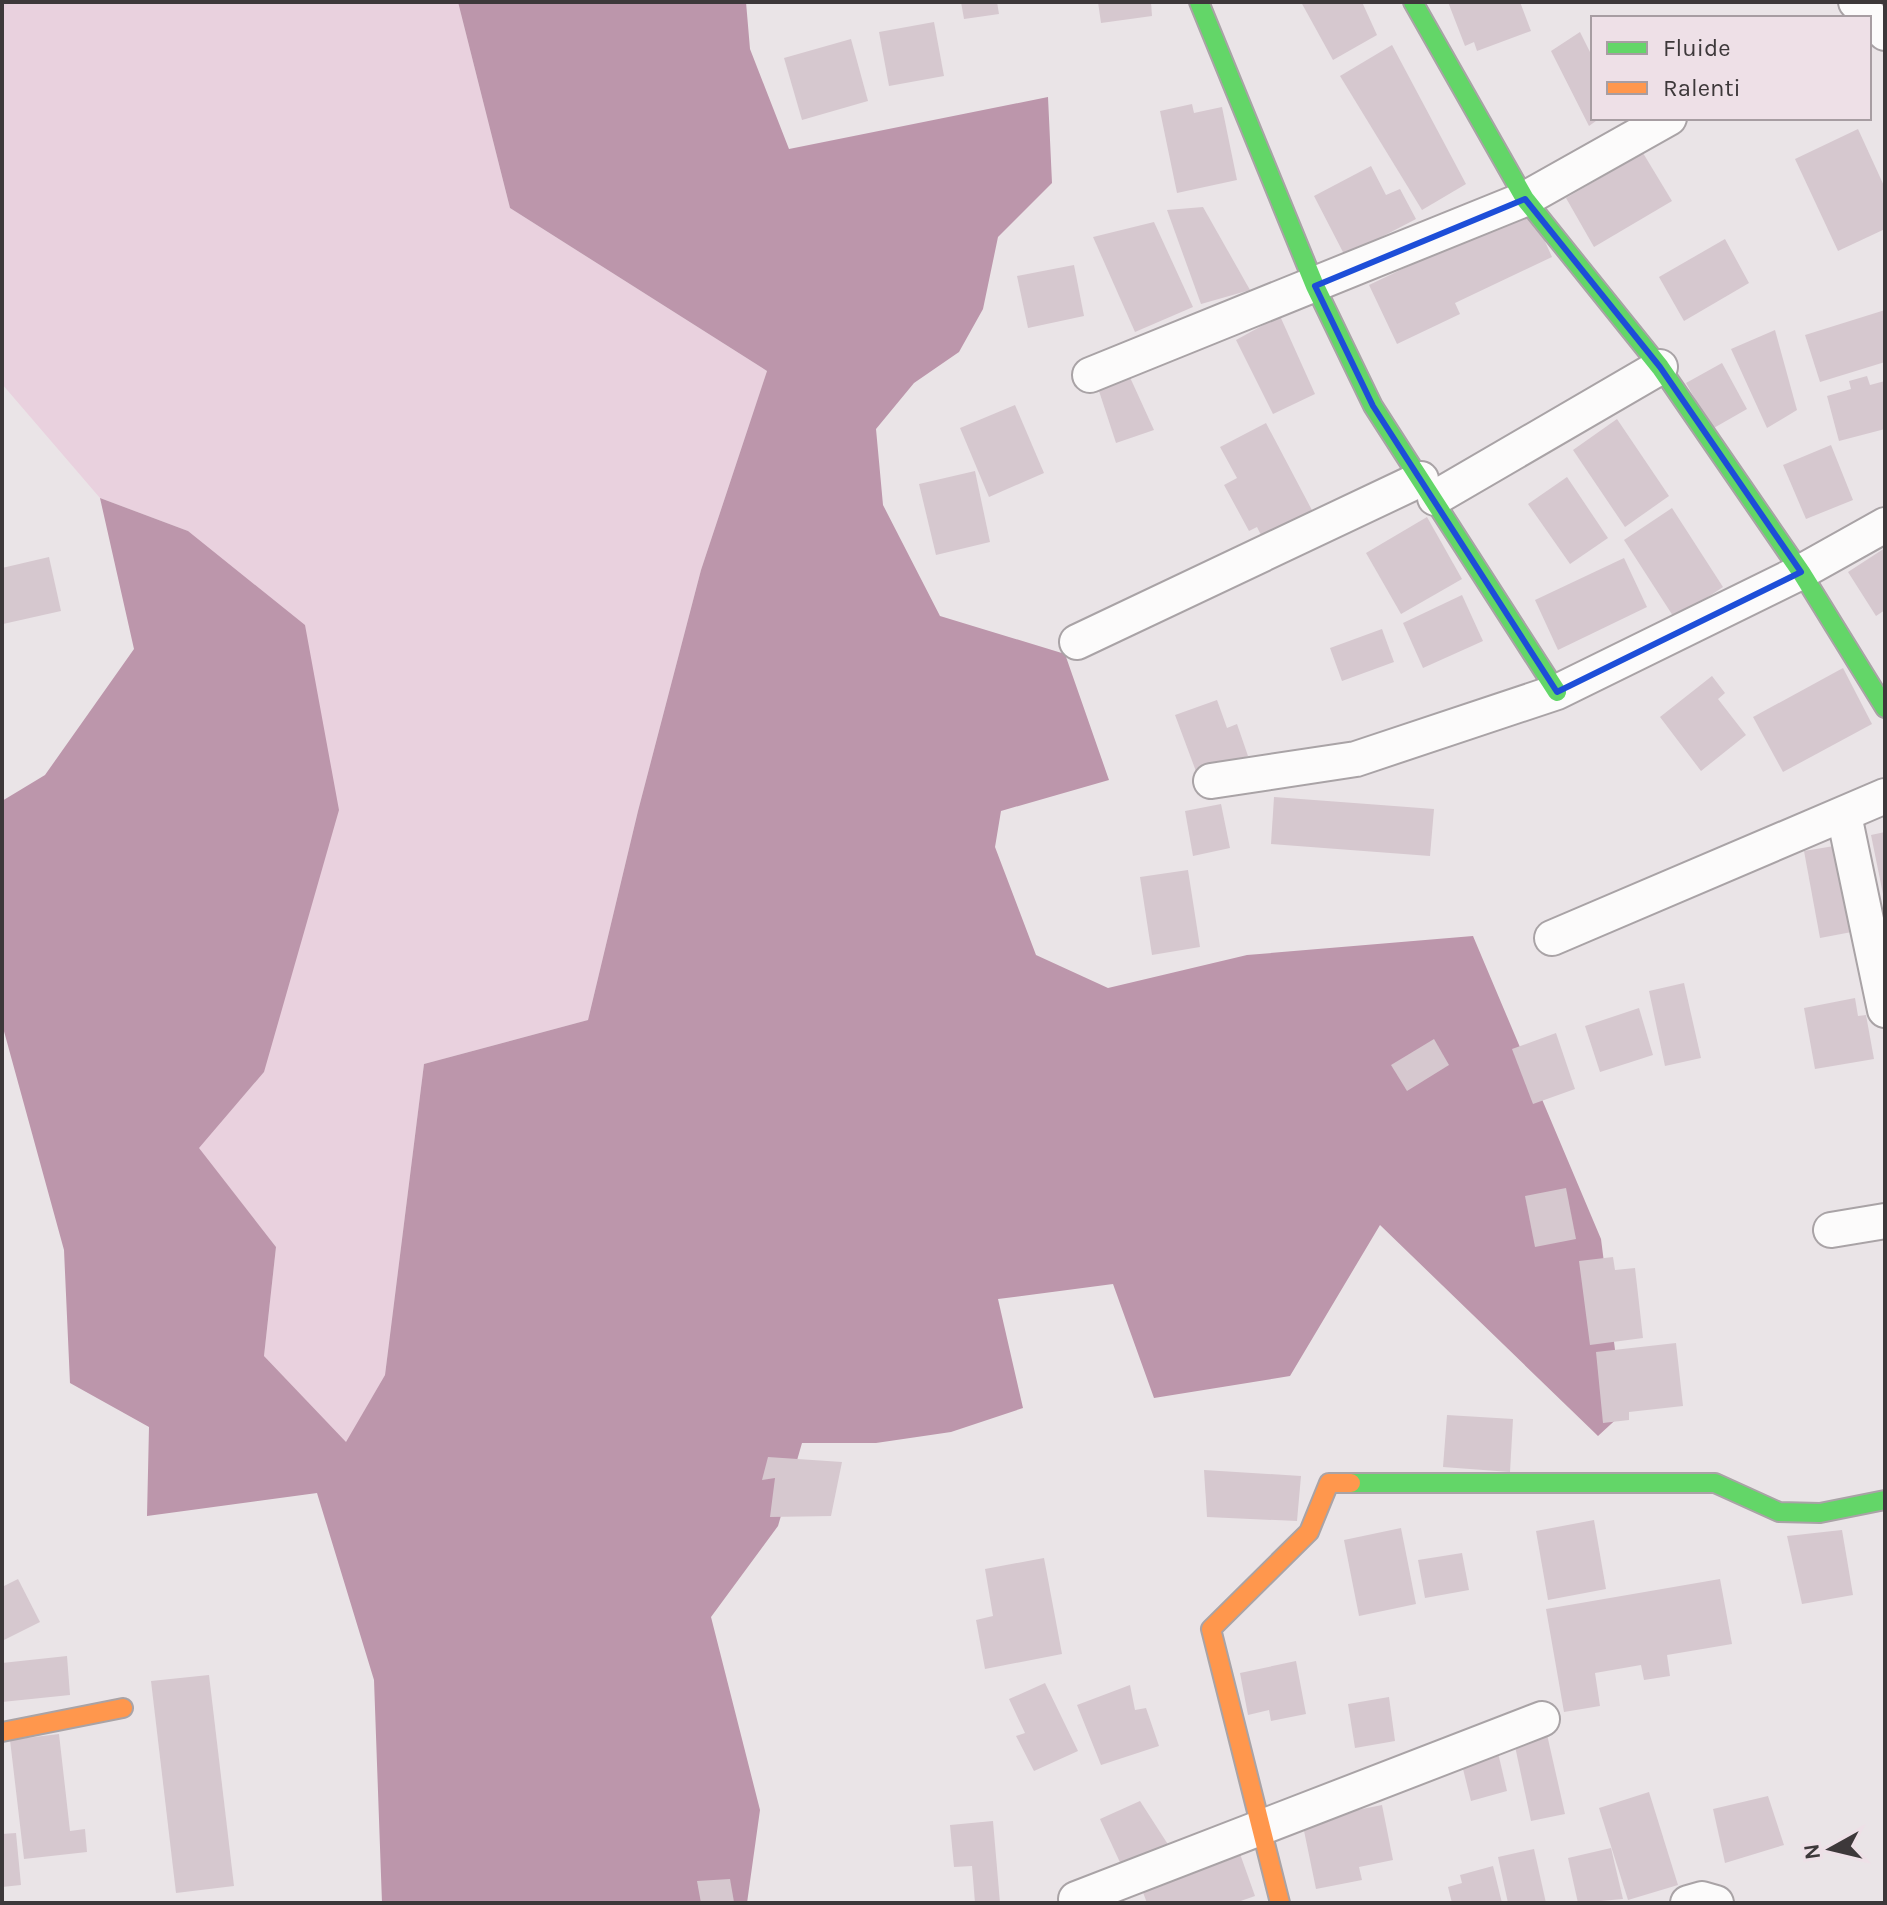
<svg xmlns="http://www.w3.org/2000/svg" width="1887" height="1905" viewBox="0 0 1887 1905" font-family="Karla,sans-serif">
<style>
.green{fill:#e9d1de}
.water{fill:#bc96ab}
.building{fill:#d6c8cf}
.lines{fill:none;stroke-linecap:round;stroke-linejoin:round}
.street-casing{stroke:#a9a3a6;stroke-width:38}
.fast-casing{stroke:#a9a3a6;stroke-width:22}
.slow-casing{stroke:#a9a3a6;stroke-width:22}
.street{stroke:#fcfbfb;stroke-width:34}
.fast{stroke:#63d668;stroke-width:18}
.slow{stroke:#ff974d;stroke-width:18}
.marked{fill:none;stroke:#1d4ed8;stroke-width:6;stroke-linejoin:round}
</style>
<rect width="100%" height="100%" fill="#eae4e7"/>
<path class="green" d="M2 2H458L510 208 767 371 701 570 638 811 588 1020 424 1064 385 1375 346 1443 264 1356 276 1247 198 1148 264 1072 188 531 100 498 2 384Z"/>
<path class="water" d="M458 2H746L750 49 789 149 1048 97 1052 183 998 237 983 309 959 352 914 383 876 429 883 505 940 616 1065 654 1109 780 1001 811 995 847 1036 955 1108 988 1247 955 1473 936 1601 1239 1623 1413 1598 1436 1380 1225 1290 1376 1154 1398 1113 1284 998 1299 1023 1408 951 1432 876 1443H802L778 1526 711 1617 760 1810 747 1903H382L374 1680 317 1493 147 1516 149 1427 70 1383 64 1250 2 1024V801L45 775 134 649 100 498 188 531 305 625 339 810 264 1072 199 1148 276 1247 264 1356 346 1442 385 1375 424 1064 588 1020 638 811 701 570 767 371 510 208Z"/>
<g class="building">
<path d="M961 2H997L999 14 964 19Z"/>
<path d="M1098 2H1151L1152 16 1101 23Z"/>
<path d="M1301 2H1362L1377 35 1333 60Z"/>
<path d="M1448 2H1520L1531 31 1477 51 1474 42 1465 46Z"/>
<path d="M934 22 944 76 889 86 879 32Z"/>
<path d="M1580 32 1593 58V118H1600L1589 126 1551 51Z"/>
<path d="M851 39 868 101 802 120 784 58Z"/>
<path d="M1392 45 1466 184 1422 210 1340 76Z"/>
<path d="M1192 104 1194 113 1222 107 1237 180 1177 193 1160 111Z"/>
<path d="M1858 129 1885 188V229L1838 251 1795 159Z"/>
<path d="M1643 153 1672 201 1594 247 1566 198Z"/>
<path d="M1371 166 1386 195 1400 189 1416 219 1345 256 1314 196Z"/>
<path d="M1203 207 1250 290 1201 304 1167 210Z"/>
<path d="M1530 208 1552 257 1455 303 1460 314 1397 344 1369 285Z"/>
<path d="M1154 222 1193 307 1135 332 1093 237Z"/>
<path d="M1725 239 1749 283 1684 321 1659 277Z"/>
<path d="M1074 265 1084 316 1028 328 1017 276Z"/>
<path d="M1885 310V362L1820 382 1805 335Z"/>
<path d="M1280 316 1315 394 1273 414 1236 340Z"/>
<path d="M1775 330 1797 410 1767 428 1731 349Z"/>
<path d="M1722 363 1747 409 1712 429 1686 383Z"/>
<path d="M1128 373 1154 430 1116 443 1098 388Z"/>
<path d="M1867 376 1870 385 1885 381V429L1839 441 1827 396 1851 389 1849 381Z"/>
<path d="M1015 405 1044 473 989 497 960 428Z"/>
<path d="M1617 419 1669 496 1625 527 1573 450Z"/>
<path d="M1266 423 1314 514 1264 541 1257 527 1249 531 1224 485 1237 478 1220 447Z"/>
<path d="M1831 445 1853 500 1806 519 1783 465Z"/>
<path d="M975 471 990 542 936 555 919 484Z"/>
<path d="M1567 477 1608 538 1570 564 1528 504Z"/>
<path d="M1672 508 1723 587 1675 619 1624 540Z"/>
<path d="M1427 517 1462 579 1401 614 1366 553Z"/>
<path d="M1885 548V610L1876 616 1848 572Z"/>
<path d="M49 557 61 611 3 624 2 568Z"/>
<path d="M1624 558 1647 607 1558 650 1535 600Z"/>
<path d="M1462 595 1483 641 1423 668 1403 623Z"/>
<path d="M1382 629 1394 662 1342 681 1330 648Z"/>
<path d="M1843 668 1872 724 1783 772 1753 717Z"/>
<path d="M1712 676 1725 693 1718 699 1746 735 1701 771 1660 717Z"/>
<path d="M1217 700 1227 728 1237 724 1248 756 1197 774 1175 715Z"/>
<path d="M1274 797 1434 809 1430 856 1271 844Z"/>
<path d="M1221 804 1230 848 1193 856 1185 811Z"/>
<path d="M1885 832V899H1884L1871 835Z"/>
<path d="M1840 845 1857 931 1820 938 1804 851Z"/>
<path d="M1188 870 1200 947 1152 955 1140 877Z"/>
<path d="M1684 983 1701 1058 1665 1066 1649 991Z"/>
<path d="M1855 998 1858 1016 1866 1015 1874 1059 1815 1069 1804 1008Z"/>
<path d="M1639 1008 1653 1055 1600 1072 1585 1026Z"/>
<path d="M1556 1033 1575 1089 1533 1104 1512 1049Z"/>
<path d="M1434 1039 1449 1065 1407 1091 1391 1065Z"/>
<path d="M1566 1188 1576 1239 1535 1247 1525 1196Z"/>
<path d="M1613 1257 1615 1270 1635 1268 1643 1338 1590 1345 1579 1261Z"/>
<path d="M1676 1343 1683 1406 1629 1412V1420L1603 1423 1596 1352Z"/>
<path d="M1447 1415 1513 1419 1510 1472 1443 1467Z"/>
<path d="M768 1457 842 1462 831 1516 770 1517 775 1478 762 1480Z"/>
<path d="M1204 1470 1301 1476 1297 1521 1207 1517Z"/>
<path d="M1594 1520 1606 1589 1548 1600 1536 1531Z"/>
<path d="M1401 1528 1416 1604 1359 1616 1344 1540Z"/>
<path d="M1842 1530 1853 1595 1802 1604 1787 1536Z"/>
<path d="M1462 1553 1469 1590 1425 1598 1418 1560Z"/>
<path d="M1044 1558 1062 1654 985 1669 976 1620 993 1616 985 1569Z"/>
<path d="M18 1579 40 1622 2 1641V1587Z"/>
<path d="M1720 1579 1732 1644 1667 1655 1670 1676 1644 1680 1641 1665 1595 1673 1600 1706 1564 1712 1546 1609Z"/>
<path d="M67 1656 70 1695 2 1702V1663Z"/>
<path d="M1296 1661 1306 1714 1271 1721 1269 1710 1248 1715 1240 1673Z"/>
<path d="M209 1675 234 1886 176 1893 151 1681Z"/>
<path d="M1045 1683 1078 1751 1034 1771 1016 1736 1025 1733 1009 1699Z"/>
<path d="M1130 1685 1135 1710 1146 1708 1159 1746 1101 1765 1077 1705Z"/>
<path d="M1389 1697 1395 1741 1355 1748 1348 1704Z"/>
<path d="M1546 1730 1565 1814 1531 1821 1513 1737Z"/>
<path d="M59 1734 70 1831 85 1829 87 1852 24 1859 10 1740Z"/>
<path d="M1495 1740 1507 1791 1471 1801 1458 1749Z"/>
<path d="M1649 1792 1678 1885 1628 1900 1599 1808Z"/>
<path d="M1768 1796 1784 1845 1725 1863 1713 1809Z"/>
<path d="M1140 1801 1169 1846 1124 1871 1100 1819Z"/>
<path d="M1382 1805 1393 1860 1359 1867 1362 1880 1316 1889 1302 1821Z"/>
<path d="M993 1821 1000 1903H975L972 1866 954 1867 950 1825Z"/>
<path d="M16 1833 21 1885 2 1887V1834Z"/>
<path d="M1611 1848 1623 1899 1578 1903 1568 1858Z"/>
<path d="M1534 1849 1546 1903H1508L1498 1857Z"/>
<path d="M1239 1851 1255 1896 1235 1903H1147L1141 1887Z"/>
<path d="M1493 1866 1502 1903H1452L1448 1887 1462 1883 1460 1875Z"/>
<path d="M730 1879 734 1902 701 1903 697 1881Z"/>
</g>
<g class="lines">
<g class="street-casing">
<g id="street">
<path d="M1856 2 1885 33"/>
<path d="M1090 375 1525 199 1669 118"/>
<path d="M1435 498 1660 367"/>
<path d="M1077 642 1421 479"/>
<path d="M1211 781 1356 759 1557 692 1801 572 1885 525"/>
<path d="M1844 815 1885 1010"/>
<path d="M1552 938 1885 796"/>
<path d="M1831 1230 1885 1221"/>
<path d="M1076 1899 1542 1719"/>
<path d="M1688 1903 1702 1899 1716 1903"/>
</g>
</g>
<g class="fast-casing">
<g id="fast">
<path d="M1199 2 1315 286 1373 406 1557 692"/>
<path d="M1413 2 1525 199 1660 367 1801 572 1885 708"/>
<path d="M1351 1483H1715L1779 1512 1820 1513 1885 1500"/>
</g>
</g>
<g class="slow-casing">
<g id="slow">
<path d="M2 1732 123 1708"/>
<path d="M1280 1903 1211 1629 1309 1532 1329 1483H1351"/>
</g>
</g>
<use href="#street" class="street"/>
<use href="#fast" class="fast"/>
<use href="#slow" class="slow"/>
</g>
<path class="marked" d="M1525 199 1660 367 1801 572 1557 692 1373 406 1315 286Z"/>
<rect width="1887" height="1905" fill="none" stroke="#3d383a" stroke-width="8"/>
<rect x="1591" y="16" width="280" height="104" fill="#eee0e7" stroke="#a79da2" stroke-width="2"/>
<rect x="1607" y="42" width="40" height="12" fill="#63d668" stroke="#a79da2" stroke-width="2"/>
<text x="1663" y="56" font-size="24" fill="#3d383a">Fluide</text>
<rect x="1607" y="82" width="40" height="12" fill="#ff974d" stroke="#a79da2" stroke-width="2"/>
<text x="1663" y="96" font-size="24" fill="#3d383a">Ralenti</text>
<g transform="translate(1831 1849) rotate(262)" stroke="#eee0e7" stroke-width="6" paint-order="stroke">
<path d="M0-6L14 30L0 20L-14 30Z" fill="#3d383a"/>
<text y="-12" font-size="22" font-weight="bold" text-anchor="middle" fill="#3d383a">N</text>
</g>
</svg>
